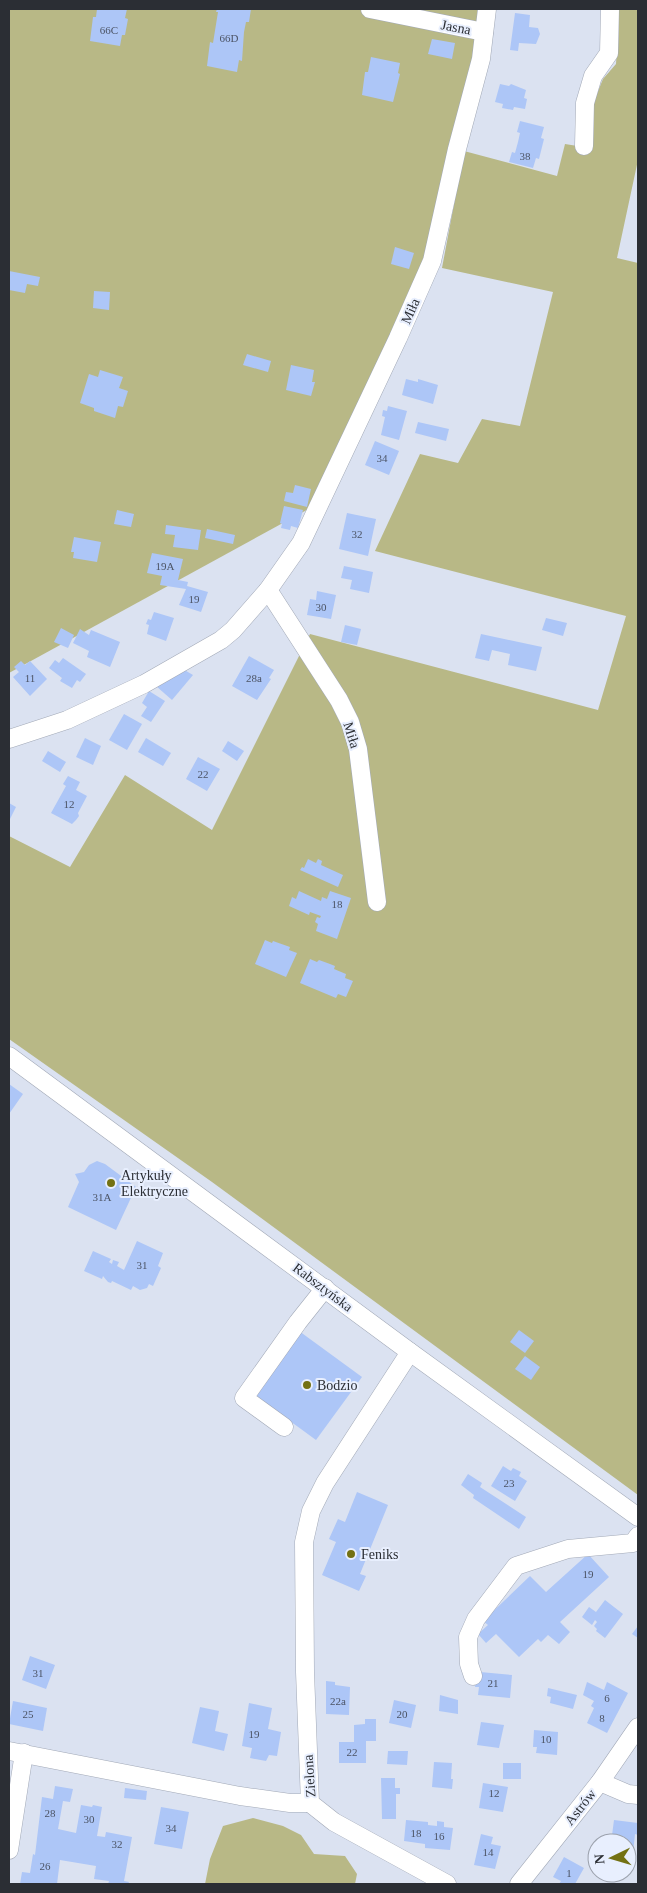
<svg xmlns="http://www.w3.org/2000/svg" width="647" height="1893" viewBox="0 0 647 1893" font-family="'Times New Roman',serif">
<style>
.green{fill:#b8b886}
.building{fill:#adc6f7}
.lines{fill:none;stroke-linecap:round;stroke-linejoin:round}
.minor-casing{stroke:#a2a9b7;stroke-width:19}
.minor{stroke:#fff;stroke-width:18}
.poi-dot{fill:#737113;stroke:#e8effe;stroke-width:2}
.labels{text-anchor:middle;stroke-width:4;stroke-linejoin:round;paint-order:stroke}
.number-label{font-size:11px;fill:#4c5465}
.street-label{font-size:14px;fill:#2b2e34;stroke:#e8effe}
.poi-label{font-size:14px;fill:#2b2e34;stroke:#e8effe;text-anchor:start}
</style>
<rect width="100%" height="100%" fill="#dbe2f1"/>
<g class="green">
<path d="M9 9H479L474 55 422 268 325 500 9 673Z"/>
<path d="M617 9H638V160L617 258 638 263V1495L212 1182 9 1039V836L70 867 125 775 212 830 310 634 598 710 626 616 375 551 420 454 458 463 482 419 520 426 553 292 442 268 464 151 557 176 565 144 590 148 592 106 603 79 616 64 617 48Z"/>
<path d="M253 1818 283 1826 301 1835 314 1854 345 1856 357 1874 355 1884H205L210 1859 223 1826Z"/>
</g>
<g class="building">
<path d="M97 9H127L125 18 128 19 125 35H122L120 46 90 41 93 17H96Z"/>
<path d="M217 9H251L249 22H246L244 32 242 61 239 60 237 72 207 66 210 42 213 43 218 12H216Z"/>
<path d="M515 13 530 15 529 27 538 28 540 34 536 44 519 43 518 51 510 50Z"/>
<path d="M432 39 455 43 452 59 428 54Z"/>
<path d="M371 57 400 63 398 73 400 74 393 102 362 95 365 72H368Z"/>
<path d="M500 84 509 86 511 84 526 90 524 98 527 99 525 109 514 107 513 110 502 108 503 104 495 102Z"/>
<path d="M520 121 544 127 541 138 544 139 539 159 536 158 533 168 509 162 512 152 515 153 518 142 520 133 517 132Z"/>
<path d="M395 247 414 253 409 269 391 264Z"/>
<path d="M9 271 40 277 38 286 27 284 25 293 9 290Z"/>
<path d="M94 291 110 292 109 310 93 308Z"/>
<path d="M247 354 271 361 268 372 243 365Z"/>
<path d="M291 365 314 370 312 382H315L311 396 286 390Z"/>
<path d="M100 370 123 377 119 388 128 391 123 407 118 406 115 418 94 411V408L80 403 89 374 98 377Z"/>
<path d="M406 379 418 382V379L438 385 433 404 402 395Z"/>
<path d="M388 406 407 411 399 440 381 435 385 417 382 416 383 410 387 411Z"/>
<path d="M418 422 449 429 446 441 415 433Z"/>
<path d="M375 441 399 451 389 475 365 465Z"/>
<path d="M295 485 311 489 307 507 284 501 286 492 293 493Z"/>
<path d="M284 506 303 510 298 528 291 526 290 530 281 528 282 524 280 523Z"/>
<path d="M117 510 134 514 131 527 114 524Z"/>
<path d="M347 513 376 519 368 556 339 549Z"/>
<path d="M166 525 201 530 198 550 173 547 175 535 165 534Z"/>
<path d="M207 529 235 535 233 544 205 538Z"/>
<path d="M74 537 101 542 97 562 73 558 74 552H71Z"/>
<path d="M152 553 183 559 178 580 188 582 187 586 208 592 201 612 179 605 186 589 160 585 162 576 147 573Z"/>
<path d="M344 566 373 572 369 593 350 589 352 580 341 578Z"/>
<path d="M317 591 336 595 331 619 307 615 310 599 316 600Z"/>
<path d="M154 612 174 618 166 641 147 634 149 625 146 624 148 619 151 620Z"/>
<path d="M546 618 567 623 563 636 542 630Z"/>
<path d="M345 625 361 629 357 645 341 642Z"/>
<path d="M61 628 74 635 68 648 54 642Z"/>
<path d="M80 629 89 635 91 630 120 642 110 667 87 657 89 651 73 643Z"/>
<path d="M481 634 542 647 536 671 508 665 510 654 492 650 489 661 475 658Z"/>
<path d="M249 656 274 670 269 678 271 679 257 700 232 686Z"/>
<path d="M63 658 86 674 80 682 77 680 72 688 60 681 62 678 49 668 55 660 59 663Z"/>
<path d="M21 661 25 665 30 661 47 679 30 696 13 677 19 672 14 667Z"/>
<path d="M181 668 193 675 172 700 156 686Z"/>
<path d="M149 691 165 701 151 722 141 716 147 707 142 703Z"/>
<path d="M124 714 142 724 127 750 109 740Z"/>
<path d="M85 738 101 746 93 765 76 757Z"/>
<path d="M146 738 171 753 163 766 138 752Z"/>
<path d="M228 741 244 751 237 761 222 751Z"/>
<path d="M48 751 66 762 60 772 42 761Z"/>
<path d="M198 757 220 769 207 791 186 779Z"/>
<path d="M68 776 80 782 76 790 87 796 78 813 79 816 76 820 72 824 51 813 66 786 63 784Z"/>
<path d="M9 803 16 807 9 821Z"/>
<path d="M308 859 316 863 318 859 322 861 321 865 343 875 338 887 300 870 302 867 304 868Z"/>
<path d="M299 891 321 901 322 897 327 899 330 891 351 898 337 939 316 931 318 924 315 922 317 917 320 918 321 916 310 912 309 915 289 906 292 897 296 899Z"/>
<path d="M265 940 272 943 273 941 290 947 289 950 297 953 286 977 255 964Z"/>
<path d="M310 959 317 962 319 960 330 964 335 966 334 969 346 974 345 978 353 981 346 997 338 994 336 998 300 983Z"/>
<path d="M9 1084 23 1094 9 1114Z"/>
<path d="M97 1161 105 1164 136 1187 116 1230 68 1207 79 1182 75 1174 84 1172 89 1165Z"/>
<path d="M137 1241 163 1253 158 1266 161 1268 153 1286 149 1284 147 1288 140 1290 133 1286 131 1290 112 1281 111 1283 108 1282 103 1276 102 1279 84 1271 93 1251 111 1259 109 1262 112 1264 113 1260 119 1262 117 1266 124 1270Z"/>
<path d="M519 1330 534 1341 525 1353 510 1342Z"/>
<path d="M299 1331 362 1377 316 1440 253 1394Z"/>
<path d="M525 1356 540 1367 531 1380 515 1369Z"/>
<path d="M503 1466 511 1471 513 1468 521 1472 519 1476 527 1481 515 1501 491 1486Z"/>
<path d="M468 1474 482 1483 480 1487 526 1517 519 1529 473 1498 474 1495 461 1485Z"/>
<path d="M357 1492 388 1505 360 1574 366 1576 359 1591 322 1575 336 1542 329 1539 338 1519 345 1522Z"/>
<path d="M588 1554 609 1577 560 1622 570 1632 559 1644 548 1635 541 1642 538 1639 519 1657 496 1634 486 1643 478 1634 488 1625 483 1621 530 1576 546 1592Z"/>
<path d="M605 1600 623 1614 605 1638 596 1631 597 1629 594 1626 597 1622 595 1620 592 1625 582 1617 589 1607 596 1612Z"/>
<path d="M638 1626V1638L632 1634Z"/>
<path d="M30 1656 55 1665 46 1689 22 1680Z"/>
<path d="M480 1672 512 1675 510 1698 478 1695 479 1687H475L476 1680Z"/>
<path d="M326 1681 335 1682V1685L350 1687 349 1715 326 1714Z"/>
<path d="M587 1682 604 1690 607 1682 628 1693 607 1733 587 1723 594 1708 591 1706 594 1701 583 1695Z"/>
<path d="M548 1688 577 1695 573 1709 550 1703 551 1697 547 1696Z"/>
<path d="M440 1695 458 1700V1714L439 1711Z"/>
<path d="M394 1700 416 1705 411 1728 389 1723Z"/>
<path d="M13 1701 47 1708 43 1731 9 1724Z"/>
<path d="M249 1703 272 1708 268 1729 281 1732 277 1756 269 1755 266 1761 250 1758 252 1748 242 1746Z"/>
<path d="M200 1707 219 1711 215 1731 228 1734 224 1751 192 1743Z"/>
<path d="M365 1719H376V1741H366V1763H339V1742H354V1725L365 1724Z"/>
<path d="M481 1722 504 1725 499 1748 477 1745Z"/>
<path d="M534 1730 558 1732 557 1755 536 1753 537 1747H533Z"/>
<path d="M388 1751H408L407 1765 387 1764Z"/>
<path d="M434 1762 452 1763 451 1779H453L452 1789 432 1787Z"/>
<rect x="503" y="1763" width="18" height="16"/>
<path d="M381 1778H395V1788H400V1794H396V1819H382Z"/>
<path d="M483 1783 508 1787 503 1812 479 1808Z"/>
<path d="M55 1786 73 1789 70 1802 63 1801 58 1829 76 1833 81 1805 92 1807 93 1805 102 1807 97 1836 105 1837 106 1832 132 1837 124 1881 129 1882 128 1884H108L109 1881 94 1879 96 1866 60 1860 57 1884H20L22 1872 30 1873 33 1854 35 1855 42 1797 53 1799Z"/>
<path d="M125 1788 147 1791 146 1800 124 1798Z"/>
<path d="M161 1807 189 1812 182 1849 154 1844Z"/>
<path d="M406 1820 428 1822V1825L437 1826V1821L444 1822V1827L453 1828 450 1850 425 1848V1844L404 1841Z"/>
<path d="M614 1820 638 1823V1835L635 1834 633 1853H635L633 1864H627V1843H611Z"/>
<path d="M481 1834 493 1837 491 1844 501 1846 495 1869 474 1865Z"/>
<path d="M564 1857 584 1868 575 1884H559L561 1881 553 1877Z"/>
</g>
<g class="lines">
<g class="minor-casing">
<g id="minor">
<path d="M370 9 484 32"/>
<path d="M584 146 585 103 593 76 609 53 610 9"/>
<path d="M268 590 339 700 350 722 358 749 377 902"/>
<path d="M9 739 67 720 144 684 221 640 233 630 268 590 301 543 398 338 432 261 457 149 481 59 487 9"/>
<path d="M9 1056 410 1352 638 1517"/>
<path d="M410 1352 325 1483 311 1511 304 1542 305 1672 310 1803 334 1822 447 1884"/>
<path d="M284 1427 244 1398 298 1322 325 1288"/>
<path d="M473 1676 469 1664 468 1637 476 1619 516 1566 568 1549 633 1543 638 1536"/>
<path d="M9 1751 240 1796 290 1803H310"/>
<path d="M600 1782 628 1794 638 1795"/>
<path d="M9 1850 24 1753"/>
<path d="M519 1884 600 1782 638 1727"/>
</g>
</g>
<use href="#minor" class="minor"/>
</g>
<g class="poi-dot">
<circle cx="111" cy="1183" r="5"/>
<circle cx="307" cy="1385" r="5"/>
<circle cx="351" cy="1554" r="5"/>
</g>
<g class="labels">
<g class="number-label">
<text x="109" y="34">66C</text>
<text x="229" y="42">66D</text>
<text x="525" y="160">38</text>
<text x="382" y="462">34</text>
<text x="357" y="538">32</text>
<text x="165" y="570">19A</text>
<text x="194" y="603">19</text>
<text x="321" y="611">30</text>
<text x="30" y="682">11</text>
<text x="254" y="682">28a</text>
<text x="203" y="778">22</text>
<text x="69" y="808">12</text>
<text x="337" y="908">18</text>
<text x="102" y="1201">31A</text>
<text x="142" y="1269">31</text>
<text x="509" y="1487">23</text>
<text x="588" y="1578">19</text>
<text x="38" y="1677">31</text>
<text x="493" y="1687">21</text>
<text x="607" y="1702">6</text>
<text x="338" y="1705">22a</text>
<text x="28" y="1718">25</text>
<text x="402" y="1718">20</text>
<text x="602" y="1722">8</text>
<text x="254" y="1738">19</text>
<text x="546" y="1743">10</text>
<text x="352" y="1756">22</text>
<text x="494" y="1797">12</text>
<text x="50" y="1817">28</text>
<text x="89" y="1823">30</text>
<text x="171" y="1832">34</text>
<text x="416" y="1837">18</text>
<text x="439" y="1840">16</text>
<text x="117" y="1848">32</text>
<text x="488" y="1856">14</text>
<text x="45" y="1870">26</text>
<text x="569" y="1877">1</text>
</g>
<g class="street-label">
<text transform="translate(456 27) rotate(11)" y="5">Jasna</text>
<text transform="translate(410 311) rotate(-66)" y="5">Miła</text>
<text transform="translate(352 735) rotate(73)" y="5">Miła</text>
<text transform="translate(323 1287) rotate(37)" y="5">Rabsztyńska</text>
<text transform="translate(309 1776) rotate(-94)" y="5">Zielona</text>
<text transform="translate(580 1807) rotate(-52)" y="5">Astrów</text>
</g>
<g class="poi-label">
<text x="121" y="1180">Artykuły<tspan x="121" dy="16">Elektryczne</tspan></text>
<text x="317" y="1390">Bodzio</text>
<text x="361" y="1559">Feniks</text>
</g>
</g>
<rect width="647" height="1893" fill="none" stroke="#2b2e34" stroke-width="20"/>
<g transform="translate(612 1858) rotate(265)"><circle r="24" fill="#e8effe" stroke="#9ca2ad"/>
<path d="M0-4L9 19L0 12L-9 19Z" fill="#737113"/>
<text y="-8" font-size="14" font-weight="bold" text-anchor="middle" fill="#2b2e34">N</text>
</g>
</svg>
